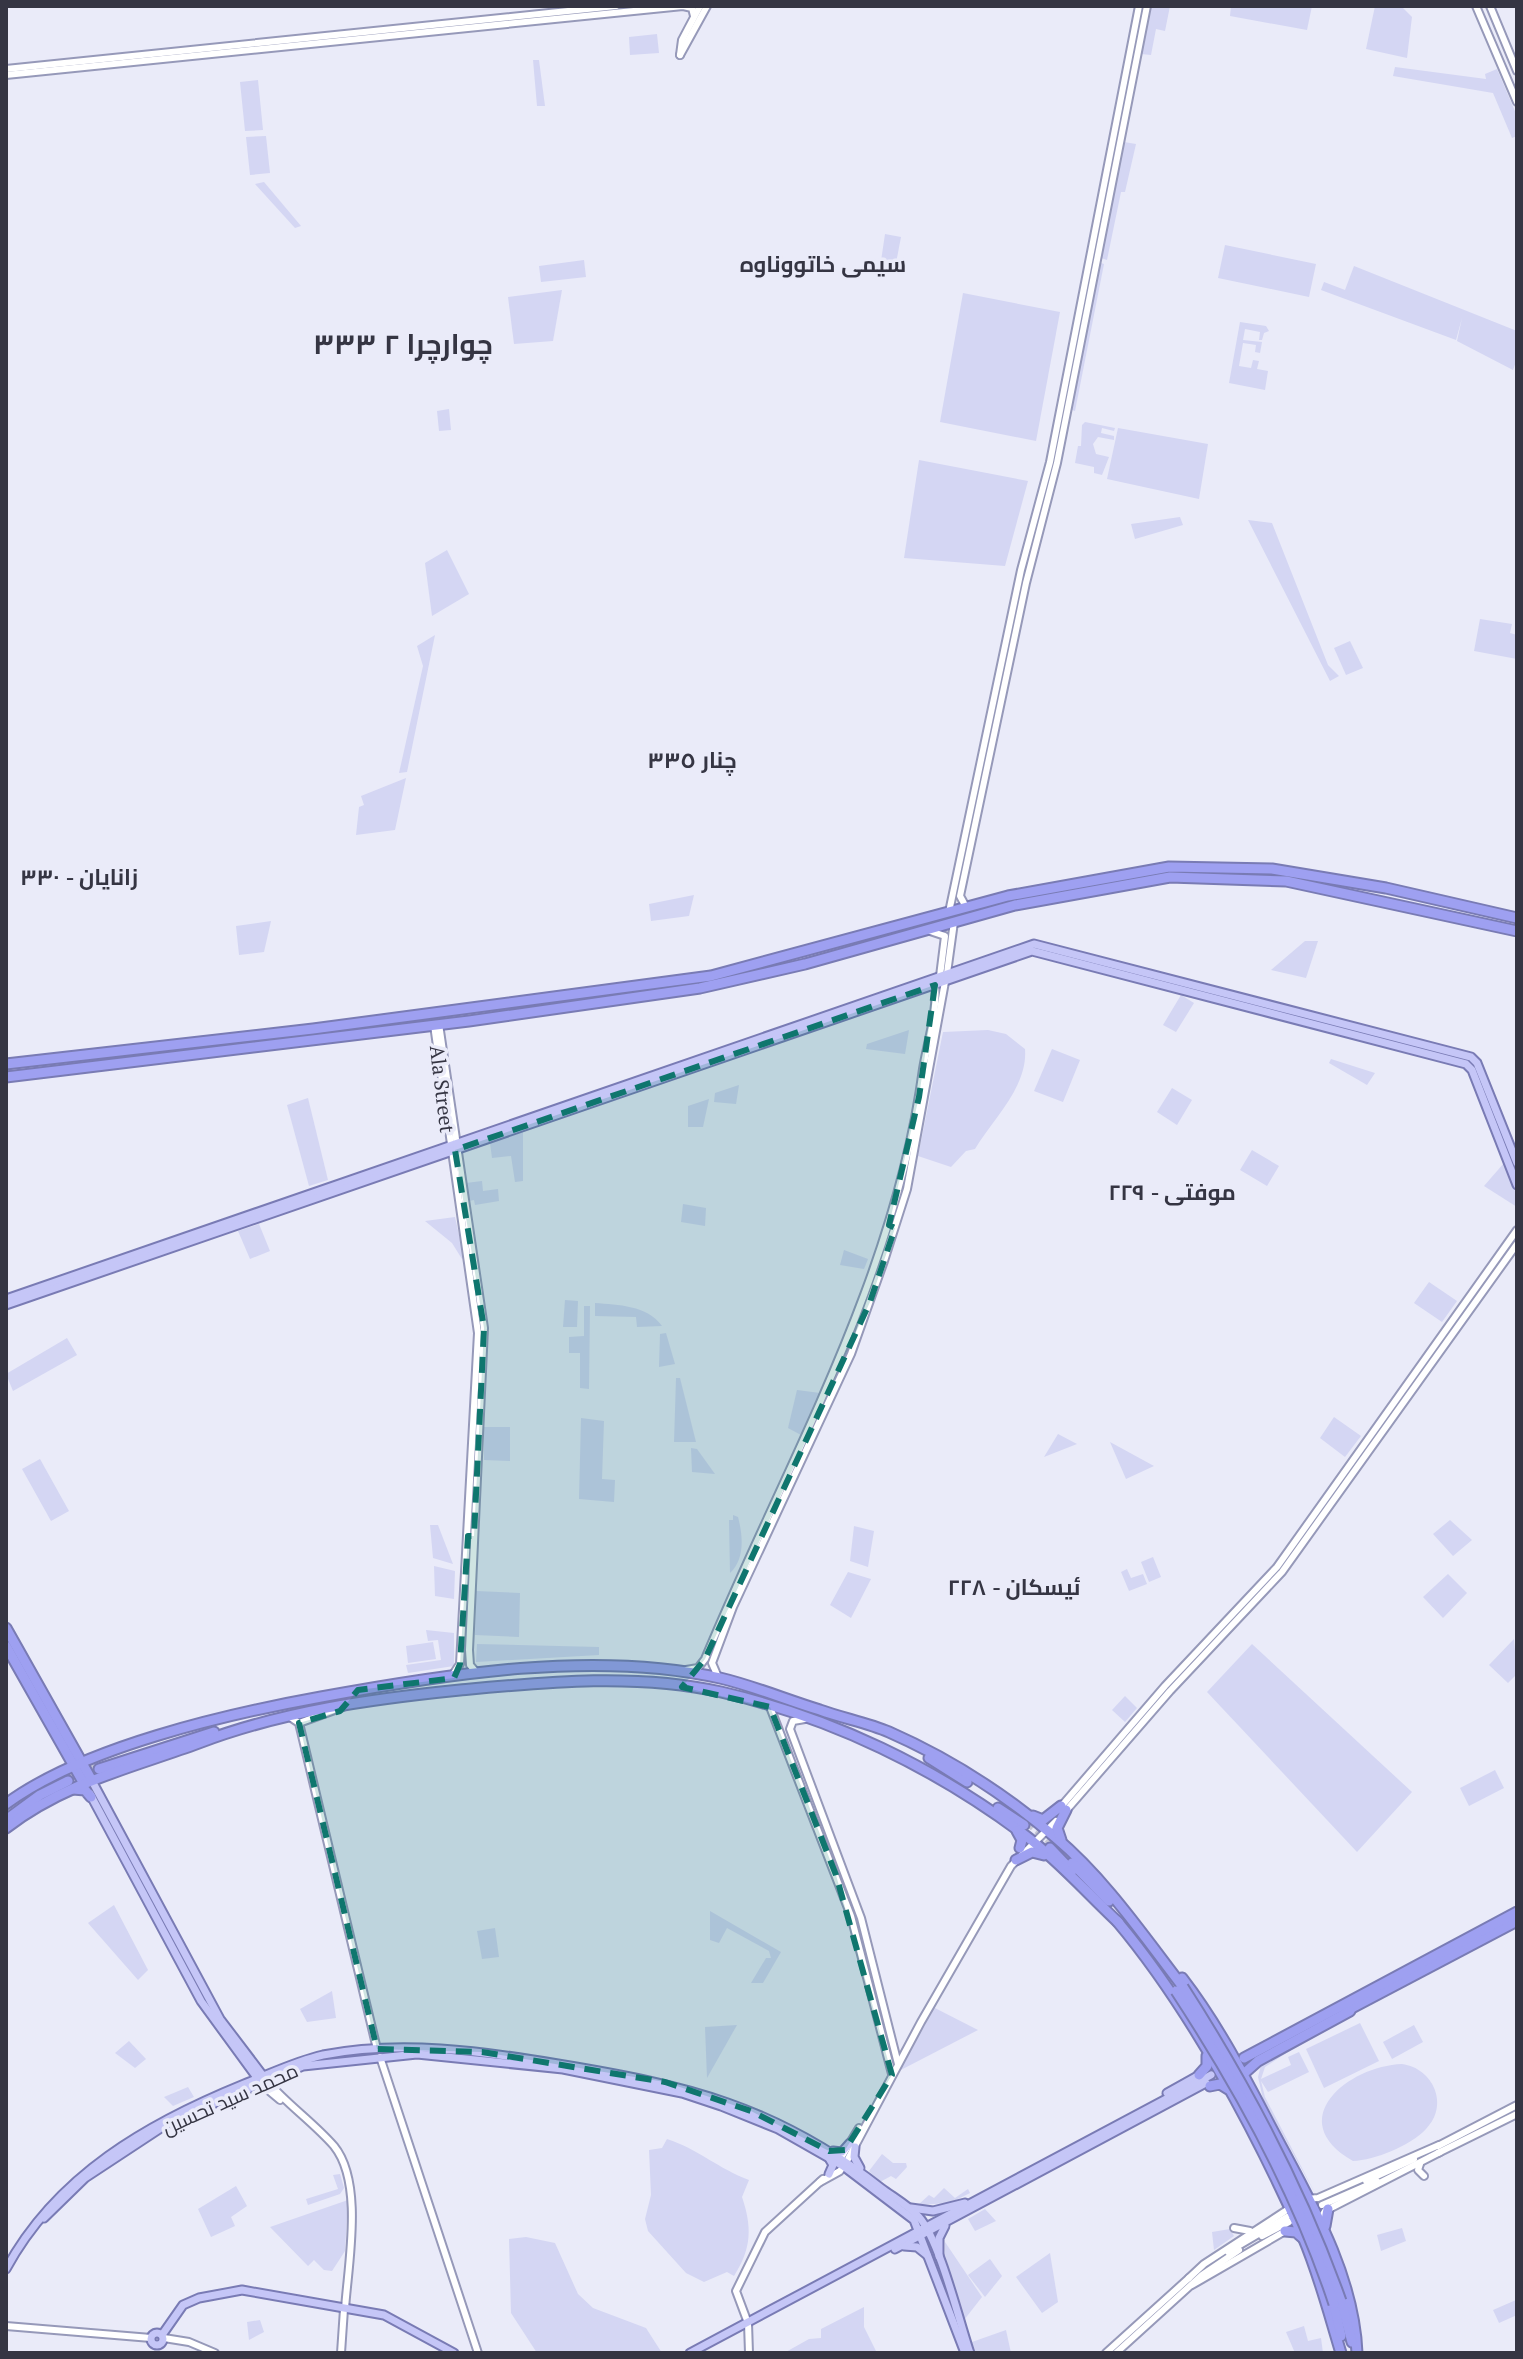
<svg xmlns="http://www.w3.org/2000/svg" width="1523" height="2359" viewBox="0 0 1523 2359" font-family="'PT Serif',Cairo,serif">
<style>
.green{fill:#d4d6f3}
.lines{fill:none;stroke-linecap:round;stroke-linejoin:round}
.highway-tunnel{stroke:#c6c7d5;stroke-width:9;stroke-dasharray:9 4.5;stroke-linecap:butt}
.secondary-casing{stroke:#9699b9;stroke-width:10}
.primary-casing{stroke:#797bb4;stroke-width:11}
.highway-casing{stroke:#797bb4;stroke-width:13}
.secondary{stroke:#fff;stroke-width:6}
.primary{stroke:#c5c6f7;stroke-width:7}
.highway{stroke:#9ea0f1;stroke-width:9}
.highway-bridge-casing{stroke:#797bb4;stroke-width:13;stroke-linecap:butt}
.highway-bridge{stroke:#9ea0f1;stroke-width:9}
.marked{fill:#0f766e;fill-opacity:0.2;stroke:#0f766e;stroke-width:6;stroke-dasharray:16 10;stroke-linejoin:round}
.labels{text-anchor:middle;stroke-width:7;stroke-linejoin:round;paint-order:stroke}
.street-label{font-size:20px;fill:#353543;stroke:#eaebf9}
.neighbourhood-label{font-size:22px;font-weight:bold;fill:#353543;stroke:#eaebf9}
.district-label{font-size:28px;font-weight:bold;fill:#353543;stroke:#eaebf9}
</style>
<rect width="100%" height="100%" fill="#eaebf9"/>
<g class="green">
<path d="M1150 6H1170L1165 31 1156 29 1151 55 1141 54Z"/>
<path d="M1231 6H1312L1307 30 1230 16Z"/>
<path d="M1375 6H1401L1412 17 1407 58 1366 49Z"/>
<path d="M657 34 659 53 630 55 629 37Z"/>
<path d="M533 60H539L545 106H537Z"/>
<path d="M1395 67 1486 79 1485 74 1497 69 1517 116V136L1512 138 1493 93 1393 76Z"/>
<path d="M258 80 263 130 245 131 240 82Z"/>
<path d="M266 136 270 173 250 175 246 137Z"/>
<path d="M1124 142 1136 144 1125 192H1121L1107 260 1101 258Z"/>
<path d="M264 182 301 226 295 228 255 184Z"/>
<path d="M885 234 901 237 896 263 881 261Z"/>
<path d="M1225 245 1316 264 1309 297 1218 278Z"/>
<path d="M584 260 586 277 541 282 539 266Z"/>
<path d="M1098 262 1104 264 1075 411 1069 409Z"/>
<path d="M1354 266 1517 331V359L1513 370 1457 341 1462 318 1456 340 1321 290 1324 282 1345 290Z"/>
<path d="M562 290 553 341 514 344 508 297Z"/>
<path d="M963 293 1060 312 1036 441 940 422Z"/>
<path d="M1240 322 1266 326 1269 331 1264 333 1262 340H1259L1260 332 1245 329 1243 340 1262 342 1260 353 1255 352 1256 345 1243 343 1239 366 1251 368 1253 360 1259 361 1257 369 1268 371 1265 390 1229 383Z"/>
<path d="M449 409 451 430 439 431 437 411Z"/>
<path d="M1085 422 1115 428 1114 431 1102 428 1101 433 1114 436V440L1098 437 1093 444 1096 454 1109 457 1102 475 1094 473V467L1075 463 1078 446H1081L1082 425Z"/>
<path d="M1118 428 1208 444 1199 499 1107 479Z"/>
<path d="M919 460 1028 481 1005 566 904 558Z"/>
<path d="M1180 517 1183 525 1135 539 1131 524Z"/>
<path d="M1248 520 1272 523 1328 665 1339 676 1330 681Z"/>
<path d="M447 550 469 594 432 616 425 563Z"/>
<path d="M1480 619 1512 624 1510 633 1517 635V659L1474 651Z"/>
<path d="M435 635 407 772 399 773 423 666 417 646Z"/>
<path d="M1350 641 1363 668 1346 675 1334 648Z"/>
<path d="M406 778 395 830 356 835 359 807 364 805 361 796Z"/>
<path d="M694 895 689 916 651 921 649 904Z"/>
<path d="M271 921 264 952 239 955 236 926Z"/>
<path d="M1305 941H1318L1306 978 1271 970Z"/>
<path d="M1181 995 1194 1003 1176 1032 1163 1025Z"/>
<path d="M909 1030 905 1054 866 1049 867 1044Z"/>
<path d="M988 1030 1006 1034 1025 1049C1028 1087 993 1119 975 1149L966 1151 951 1167 918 1156 943 1032Z"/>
<path d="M1052 1049 1080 1060 1063 1102 1034 1091Z"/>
<path d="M1331 1059 1375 1073 1367 1085 1329 1063Z"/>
<path d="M739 1085 736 1104 714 1102 715 1093Z"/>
<path d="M1172 1088 1192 1100 1177 1125 1157 1112Z"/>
<path d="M308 1098 328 1180 309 1186 287 1105Z"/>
<path d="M709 1099 703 1127H688V1106Z"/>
<path d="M523 1132V1181L515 1182 511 1156 492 1158 490 1143Z"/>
<path d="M1252 1150 1279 1166 1267 1186 1240 1170Z"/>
<path d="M1504 1163 1517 1196V1207L1484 1186Z"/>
<path d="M482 1181 483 1191 498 1189 499 1201 475 1205 474 1200 469 1201 466 1183Z"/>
<path d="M683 1204 706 1208 705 1226 681 1222Z"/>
<path d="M455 1217 464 1257 462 1259 452 1243 425 1221Z"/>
<path d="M259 1224 270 1251 250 1259 238 1231Z"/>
<path d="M844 1250 868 1259 864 1269 840 1265Z"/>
<path d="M1429 1282 1457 1301 1442 1322 1414 1303Z"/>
<path d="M565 1300 578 1301 577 1327H563Z"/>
<path d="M595 1303C618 1305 647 1305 662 1326L637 1327 636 1317 595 1316Z"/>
<path d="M584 1306H590L589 1389 580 1388V1353H569V1337L584 1336Z"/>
<path d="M666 1333 675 1364 659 1367 660 1334Z"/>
<path d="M67 1338 77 1355 13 1391 6 1374Z"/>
<path d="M676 1378H680L696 1442H674Z"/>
<path d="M797 1390 820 1393 801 1435 788 1428Z"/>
<path d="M1334 1417 1361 1436 1345 1457 1320 1438Z"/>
<path d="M581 1418 604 1421 602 1479 615 1480 614 1502 579 1499Z"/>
<path d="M484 1427H510V1461L484 1460Z"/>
<path d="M1058 1434 1077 1444 1044 1457Z"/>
<path d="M1110 1442 1154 1466 1126 1479Z"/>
<path d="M691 1448 697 1449 715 1474 692 1472Z"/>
<path d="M40 1459 69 1511 51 1521 22 1469Z"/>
<path d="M733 1515 738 1517C743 1536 745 1559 730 1573L729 1520H733Z"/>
<path d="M1450 1520 1472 1540 1453 1556 1433 1534Z"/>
<path d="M430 1525H438L453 1564 433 1558Z"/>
<path d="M854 1526 874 1531 868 1567 850 1561Z"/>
<path d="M1153 1557 1161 1577 1149 1582 1141 1562Z"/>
<path d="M434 1566 455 1571 454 1599 435 1596Z"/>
<path d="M1127 1569 1131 1578 1143 1574 1147 1584 1129 1591 1121 1572Z"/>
<path d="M848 1572 871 1579 851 1618 830 1605Z"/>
<path d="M1448 1574 1467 1593 1443 1618 1423 1597Z"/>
<path d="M476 1591 520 1593 519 1637 475 1635Z"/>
<path d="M426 1630 454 1633V1666L408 1673 406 1665 441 1660 438 1640 428 1641Z"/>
<path d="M1514 1639 1517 1674 1508 1683 1489 1665Z"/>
<path d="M433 1642 436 1659 408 1663 406 1646Z"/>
<path d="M477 1644 599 1647V1655L476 1662Z"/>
<path d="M1252 1644 1412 1792 1357 1852 1207 1692Z"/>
<path d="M1125 1696 1137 1708 1125 1722 1112 1710Z"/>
<path d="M1495 1770 1504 1788 1469 1806 1460 1788Z"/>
<path d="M114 1905 148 1970 138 1980 88 1923Z"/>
<path d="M710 1911 781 1952 763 1983H751L766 1958H771L769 1951 727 1928 719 1943 710 1940Z"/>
<path d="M495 1928 499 1957 482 1959 477 1931Z"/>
<path d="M332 1991 336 2018 307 2022 300 2009Z"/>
<path d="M931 2006 978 2030 895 2073Z"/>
<path d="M1360 2023 1379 2061 1324 2088 1306 2049Z"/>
<path d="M737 2025 707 2078 705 2027Z"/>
<path d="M1414 2025 1423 2042 1392 2059 1383 2042Z"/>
<path d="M129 2041 146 2059 135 2068 115 2053Z"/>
<path d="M1294 2048 1265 2067 1261 2079 1291 2065 1288 2057 1299 2052 1309 2072 1268 2092 1261 2081 1265 2097 1316 2195 1263 2099 1258 2077 1261 2065Z"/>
<path d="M1402 2064C1433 2068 1450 2105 1426 2129 1410 2146 1375 2160 1353 2161 1282 2120 1348 2066 1402 2064Z"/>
<path d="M188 2087 194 2097 173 2106 164 2097Z"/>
<path d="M667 2139C698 2149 719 2169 749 2180L742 2197C752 2227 752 2248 734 2276L727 2272 704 2282 686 2273 648 2231 645 2219 651 2195 649 2150 662 2148Z"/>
<path d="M882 2154 893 2163H906L907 2167 896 2179 891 2176 880 2182 869 2171Z"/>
<path d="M340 2174 344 2188 340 2194 308 2205 306 2199 338 2189 333 2175Z"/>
<path d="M236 2186 247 2206 231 2217 235 2226 211 2237 198 2209Z"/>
<path d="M944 2188 955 2198 968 2189 970 2193 950 2203 918 2205 929 2195 934 2198Z"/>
<path d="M348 2200 345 2251 332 2271 324 2270 314 2260 308 2266 270 2227Z"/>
<path d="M985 2209 996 2221 975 2231 968 2219Z"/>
<path d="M1402 2228 1406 2241 1381 2251 1377 2235Z"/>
<path d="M1230 2229 1234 2236 1214 2250 1212 2232Z"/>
<path d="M526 2237 555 2243 578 2294 593 2308 646 2328 662 2353H537L511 2313 509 2239Z"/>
<path d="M945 2242 982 2297 964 2320 945 2261Z"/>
<path d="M1050 2253 1058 2302 1042 2313 1016 2277Z"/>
<path d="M990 2259 1002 2276 985 2297 968 2275Z"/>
<path d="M1516 2300 1517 2315 1499 2323 1493 2310Z"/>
<path d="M864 2307V2327L877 2353H784L809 2339 821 2338V2329Z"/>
<path d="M260 2320 264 2332 249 2340 247 2322Z"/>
<path d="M1304 2326 1308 2341 1321 2338 1323 2353H1295L1286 2332Z"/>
<path d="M1006 2330 1011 2353H976L972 2342Z"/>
</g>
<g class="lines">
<g class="highway-tunnel">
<path d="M65 1775 98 1764"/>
<path d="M1027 1821 1054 1844"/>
</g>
<g class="secondary-casing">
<g id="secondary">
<path d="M1476 6 1517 102"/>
<path d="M1490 6 1517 71"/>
<path d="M680 55 707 6"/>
<path d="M680 55 682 40 700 6"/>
<path d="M6 69 616 6"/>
<path d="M6 75 683 6 692 8 694 16"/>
<path d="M966 907 960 896 1026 583 1057 463 1147 6"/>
<path d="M949 912 1021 570 1050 462 1139 6"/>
<path d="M930 931 945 936 940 976"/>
<path d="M947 973 954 922"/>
<path d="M439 1024 484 1328 469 1650 470 1665 477 1673"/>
<path d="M434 1025 478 1333 460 1664 452 1676"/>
<path d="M686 1670 698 1668 705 1659C786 1464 895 1281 923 1069 927 1043 938 1011 935 985"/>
<path d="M718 1677 712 1663 733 1607 851 1354 884 1261 907 1189 945 982"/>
<path d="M770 1707 851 1916 892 2074"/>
<path d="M290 1717 299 1723 377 2049"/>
<path d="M805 1719 793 1721 790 1729 861 1918 898 2064"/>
<path d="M299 1723 343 1707"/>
<path d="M1059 1809 1165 1686 1277 1567 1517 1230"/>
<path d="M1064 1813 1170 1691 1282 1572 1517 1244"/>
<path d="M380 2057 478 2353"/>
<path d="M268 2082C288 2105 314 2123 334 2146 364 2183 348 2264 345 2309"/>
<path d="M262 2085 280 2100"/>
<path d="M1438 2146 1517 2105"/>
<path d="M1438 2153 1517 2114"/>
<path d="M838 2163 859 2128"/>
<path d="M1420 2164 1418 2170 1424 2176"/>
<path d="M1366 2181 1414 2159"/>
<path d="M820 2182 840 2171 847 2161 921 2022 1011 1866 1056 1821"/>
<path d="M1306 2199 1318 2198 1439 2145"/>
<path d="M1322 2205 1377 2181"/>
<path d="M1319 2221 1325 2211 1440 2152"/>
<path d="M1234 2228 1250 2231"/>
<path d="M1262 2236 1289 2222"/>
<path d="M1228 2252 1287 2217"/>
<path d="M1189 2278 1204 2264 1290 2208"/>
<path d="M1192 2285 1287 2230"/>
<path d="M6 2326 151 2338"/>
<path d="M164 2338 189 2342 215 2353"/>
<path d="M341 2353 344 2309"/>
<path d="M749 2353 748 2323 736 2291 765 2232 823 2179"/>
<path d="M1106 2353 1189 2278"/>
<path d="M1116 2353 1202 2275 1239 2250"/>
</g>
</g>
<g class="primary-casing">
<g id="primary">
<path d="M6 1299 1034 944 1471 1057 1477 1063 1517 1163"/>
<path d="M6 1305 1032 951 1466 1064 1472 1070 1517 1185"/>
<path d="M91 1779 220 2019 264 2077"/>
<path d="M90 1794 201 2001 258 2079"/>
<path d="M1167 2093 1201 2074"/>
<path d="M855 2147 854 2157 860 2168"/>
<path d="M833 2151 842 2152 850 2143"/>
<path d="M829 2174 833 2165 830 2160"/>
<path d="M911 2208 933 2211 965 2203"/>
<path d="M44 2218 85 2178 170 2122 303 2066 417 2054 563 2069 682 2093 721 2106 778 2129 843 2166 914 2220 965 2353"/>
<path d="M904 2246 917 2247 927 2255"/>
<path d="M895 2249 1206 2083"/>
<path d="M939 2256V2238L945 2226"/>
<path d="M6 2269C57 2175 148 2123 244 2084 270 2074 296 2061 323 2055 400 2040 482 2051 558 2064 686 2085 776 2106 881 2188 893 2197 909 2206 919 2217 940 2241 959 2321 970 2353"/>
<circle cx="157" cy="2339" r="6"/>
<path d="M162 2335 183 2305 199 2298 242 2290 384 2315 454 2353"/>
<path d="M690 2353 1211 2075"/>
</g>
</g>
<g class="highway-casing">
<g id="highway">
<path d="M6 1064 313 1029 711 976 1008 896 1169 867 1272 869 1386 888 1517 918"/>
<path d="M6 1077 469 1021 700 988 805 964 1015 905 1170 877 1286 881 1517 931"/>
<path d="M6 1628 91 1779"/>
<path d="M6 1646 83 1782"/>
<path d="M929 1758 967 1782"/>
<path d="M99 1769 214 1732"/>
<path d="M73 1789 85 1790 91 1797"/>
<path d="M6 1804C83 1747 227 1714 321 1697 446 1674 595 1650 720 1678 754 1686 787 1700 820 1710 842 1718 868 1723 889 1732 948 1758 1006 1795 1055 1837 1105 1879 1143 1935 1183 1987"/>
<path d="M998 1808 1024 1825"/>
<path d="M1033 1816 1043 1820 1061 1806"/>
<path d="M6 1820 40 1795 68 1781"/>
<path d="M6 1828C64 1783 131 1768 199 1743 283 1711 371 1699 460 1690 546 1682 636 1673 721 1692 831 1717 936 1768 1026 1836 1059 1861 1089 1895 1119 1923"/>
<path d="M1017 1831 1022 1840 1020 1848"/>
<path d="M1061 1840 1057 1828 1066 1810"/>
<path d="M1050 1848 1072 1871"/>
<path d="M1016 1860 1032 1852 1044 1855"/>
<path d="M1072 1863 1109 1901"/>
<path d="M1117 1921C1191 2009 1256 2131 1303 2237 1319 2274 1329 2314 1341 2353"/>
<path d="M1182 1978C1219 2026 1245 2078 1273 2131 1309 2199 1354 2274 1357 2353"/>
<path d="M1346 2011 1517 1921"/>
<path d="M1244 2058 1517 1912"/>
<path d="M1199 2075 1207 2066V2056"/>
<path d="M1240 2077 1258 2061 1350 2011"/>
<path d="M1210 2086 1220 2084 1228 2089"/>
<path d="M1325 2226 1328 2209"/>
<path d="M1285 2231 1296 2232 1303 2238"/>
<path d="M1341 2301 1352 2342"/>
<path d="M1334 2304 1341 2336"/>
</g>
</g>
<use href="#secondary" class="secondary"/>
<use href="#primary" class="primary"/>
<use href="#highway" class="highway"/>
<g class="highway-bridge-casing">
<g id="highway-bridge">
<path d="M1183 1987C1246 2085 1302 2191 1341 2301"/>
<path d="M1176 1991C1239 2087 1298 2194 1334 2304"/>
</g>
</g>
<use href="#highway-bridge" class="highway-bridge"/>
</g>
<path class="marked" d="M935 985 919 1097 889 1225 895 1228 870 1302 705 1659 682 1687 770 1707 836 1875 892 2075 845 2150 829 2151 751 2111 665 2082 482 2052 377 2049 299 1723 340 1711 358 1690 454 1678 460 1664 468 1536H474L484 1328 455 1150Z"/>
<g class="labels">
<g class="street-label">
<text transform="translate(442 1089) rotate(83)" y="7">Ala Street</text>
<text transform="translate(230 2099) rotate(-24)" y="7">محمد سید تحسین</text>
</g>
<g class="neighbourhood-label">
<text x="823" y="272">سیمی خاتووناوه</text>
<text x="692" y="768">چنار ٣٣٥</text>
<text x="79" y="885">زانایان - ٣٣٠</text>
<text x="1172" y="1200">موفتی - ٢٢٩</text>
<text x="1014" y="1595">ئیسکان - ٢٢٨</text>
</g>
<g class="district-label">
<text x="403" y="354">چوارچرا ٢ ٣٣٣</text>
</g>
</g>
<rect width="1523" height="2359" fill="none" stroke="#353543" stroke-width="16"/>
</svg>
